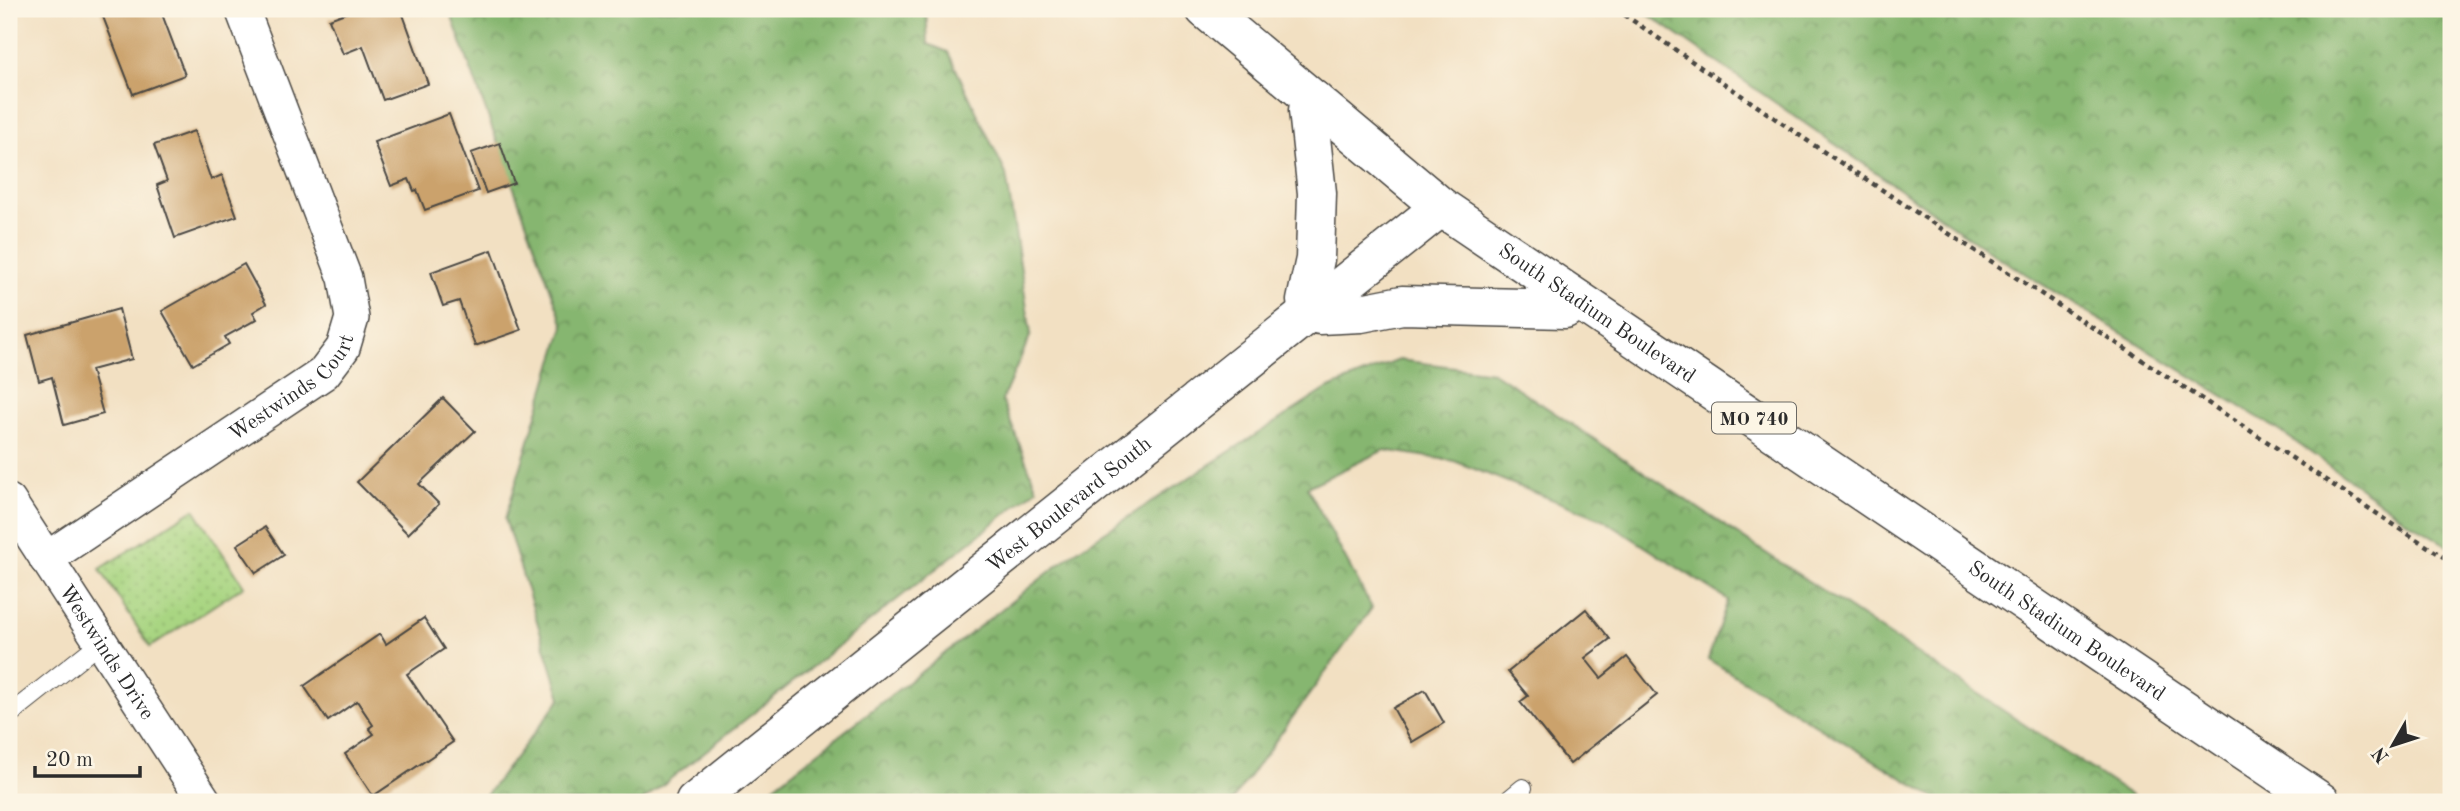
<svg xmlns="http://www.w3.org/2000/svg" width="2460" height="811" viewBox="0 0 2460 811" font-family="'Old Standard TT',serif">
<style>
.forest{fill:url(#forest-crowns);stroke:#58704e;stroke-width:2}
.park{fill:url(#park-dots);stroke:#6a8056;stroke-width:2}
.building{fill:#cba26c}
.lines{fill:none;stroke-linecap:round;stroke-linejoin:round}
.lane-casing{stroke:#494642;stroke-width:20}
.street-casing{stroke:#494642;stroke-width:36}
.secondary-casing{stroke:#494642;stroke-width:41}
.primary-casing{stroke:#494642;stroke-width:41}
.path{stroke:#494642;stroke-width:4.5;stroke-dasharray:5 5;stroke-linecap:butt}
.lane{stroke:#fff;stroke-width:18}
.street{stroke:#fff;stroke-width:33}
.secondary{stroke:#fff;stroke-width:38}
.primary{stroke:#fff;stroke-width:38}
.labels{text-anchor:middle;stroke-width:5;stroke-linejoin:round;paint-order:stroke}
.shield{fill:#fcf5e5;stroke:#6a6863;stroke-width:2}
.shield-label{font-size:19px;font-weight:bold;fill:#2b2b2b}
.street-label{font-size:21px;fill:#2b2b2b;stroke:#fcf5e5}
</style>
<defs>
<pattern id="forest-crowns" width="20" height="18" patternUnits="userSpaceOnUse" patternTransform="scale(1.75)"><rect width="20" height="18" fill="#86b670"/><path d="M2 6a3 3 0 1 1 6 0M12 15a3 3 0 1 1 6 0" fill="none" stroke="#6e945c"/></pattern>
<pattern id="park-dots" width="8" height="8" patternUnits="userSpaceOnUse" patternTransform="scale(1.75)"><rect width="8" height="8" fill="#a9d582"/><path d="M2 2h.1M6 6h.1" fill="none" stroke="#92b770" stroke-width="1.8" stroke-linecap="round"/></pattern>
</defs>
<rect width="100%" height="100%" fill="#fcf5e5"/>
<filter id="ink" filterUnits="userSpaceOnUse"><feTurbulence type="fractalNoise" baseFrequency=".0143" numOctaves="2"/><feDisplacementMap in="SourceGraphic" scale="14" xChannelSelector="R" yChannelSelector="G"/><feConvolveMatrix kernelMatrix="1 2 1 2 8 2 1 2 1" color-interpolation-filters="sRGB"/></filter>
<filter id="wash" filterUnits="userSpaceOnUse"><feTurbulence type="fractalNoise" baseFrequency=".00686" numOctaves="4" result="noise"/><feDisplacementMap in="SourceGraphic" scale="28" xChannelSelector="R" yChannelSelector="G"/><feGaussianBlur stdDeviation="1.57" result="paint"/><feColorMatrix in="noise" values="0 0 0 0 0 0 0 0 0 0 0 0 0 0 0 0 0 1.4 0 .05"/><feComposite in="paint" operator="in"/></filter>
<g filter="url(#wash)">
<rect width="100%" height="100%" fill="#f2e0c2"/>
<g class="forest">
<path d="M449 9H926L928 44 948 52 1006 174 1031 334 1002 400 1037 489 641 802H481L561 698 505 519 564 326Z"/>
<path d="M1640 9H2443L2451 14V548L2403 518 2280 431 1998 257Z"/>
<path d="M1399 360 1493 372 2141 802H1942L1708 659 1728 600 1602 519 1454 461 1384 450 1307 487 1372 608 1231 802H754L1080 548 1327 389Z"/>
</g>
<path class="park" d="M194 509 244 586 150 647 100 569Z"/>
<g id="blocks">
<g class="building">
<path d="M100 9H160L185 75 133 94Z"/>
<path d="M356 9H401L428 84 383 100 363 46 343 54 329 19Z"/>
<path d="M449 114 478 191 425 210 417 190 414 191 409 179 391 186 374 142Z"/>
<path d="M194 131 211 180 222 175 237 216 175 238 157 185 167 181 154 145Z"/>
<path d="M500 143 514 183 486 193 471 153Z"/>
<path d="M492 250 521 330 475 346 459 301 443 306 431 272Z"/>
<path d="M244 264 266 304 253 312 257 319 225 337 229 344 193 365 162 311Z"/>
<path d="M119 309 132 359 91 370 103 414 64 425 52 377 39 381 27 335Z"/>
<path d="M443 398 475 431 419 484 439 504 408 534 357 482Z"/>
<path d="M265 527 284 555 256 573 237 545Z"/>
<path d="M1586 609 1610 639 1585 658 1601 678 1627 657 1657 695 1570 764 1520 702 1528 696 1508 672Z"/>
<path d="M424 618 444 649 407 674 453 742 373 796 345 754 374 734 369 728 373 725 357 701 328 721 304 686 380 634 386 644Z"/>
<path d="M1425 690 1444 723 1412 742 1393 708Z"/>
</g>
</g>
</g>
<g filter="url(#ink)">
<use href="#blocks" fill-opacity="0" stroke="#494642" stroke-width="2"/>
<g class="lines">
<g class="lane-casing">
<g id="lane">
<path d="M9 715 101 642"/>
<path d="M1506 802 1523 788"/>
</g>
</g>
<g class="street-casing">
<g id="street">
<path id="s1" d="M9 501 205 802"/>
<path id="s2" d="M46 559 324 373 343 348 352 318 345 278 242 9"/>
</g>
</g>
<g class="secondary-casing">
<g id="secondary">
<path id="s3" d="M695 802 1441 207"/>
</g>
</g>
<g class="primary-casing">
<g id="primary">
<path id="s4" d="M1205 9 1441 207 2321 802"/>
<path d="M1314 100 1308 110 1317 193 1315 259 1306 301 1311 310 1319 315 1361 313 1402 305 1565 309 1578 300"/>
</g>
</g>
<path class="path" d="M1616 9 1818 148 2451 562"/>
<use href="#lane" class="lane"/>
<use href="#street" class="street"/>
<use href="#secondary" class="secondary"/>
<use href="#primary" class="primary"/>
</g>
</g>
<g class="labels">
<rect class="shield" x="1712" y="402.5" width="84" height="31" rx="5"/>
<g class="shield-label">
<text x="1754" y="425">MO 740</text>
</g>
<g class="street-label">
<text dy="7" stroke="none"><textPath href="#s4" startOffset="497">South Stadium Boulevard</textPath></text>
<text dy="7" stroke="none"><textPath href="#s2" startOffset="301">Westwinds Court</textPath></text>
<text dy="7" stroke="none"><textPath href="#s3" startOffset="478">West Boulevard South</textPath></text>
<text dy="7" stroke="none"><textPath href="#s4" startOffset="1064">South Stadium Boulevard</textPath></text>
<text dy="7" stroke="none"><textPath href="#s1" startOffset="180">Westwinds Drive</textPath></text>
</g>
</g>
<rect width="2460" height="811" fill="none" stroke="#fcf5e5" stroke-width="35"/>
<g transform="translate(2393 745) rotate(231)" stroke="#fcf5e5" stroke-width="5" paint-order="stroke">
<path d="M0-5L12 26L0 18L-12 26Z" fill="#2b2b2b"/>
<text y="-10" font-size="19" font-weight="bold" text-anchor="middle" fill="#2b2b2b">N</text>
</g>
<path d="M35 766v10h105v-10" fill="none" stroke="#2b2b2b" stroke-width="3.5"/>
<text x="46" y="766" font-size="21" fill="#2b2b2b" stroke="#fcf5e5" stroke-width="5" paint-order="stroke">20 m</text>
</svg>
